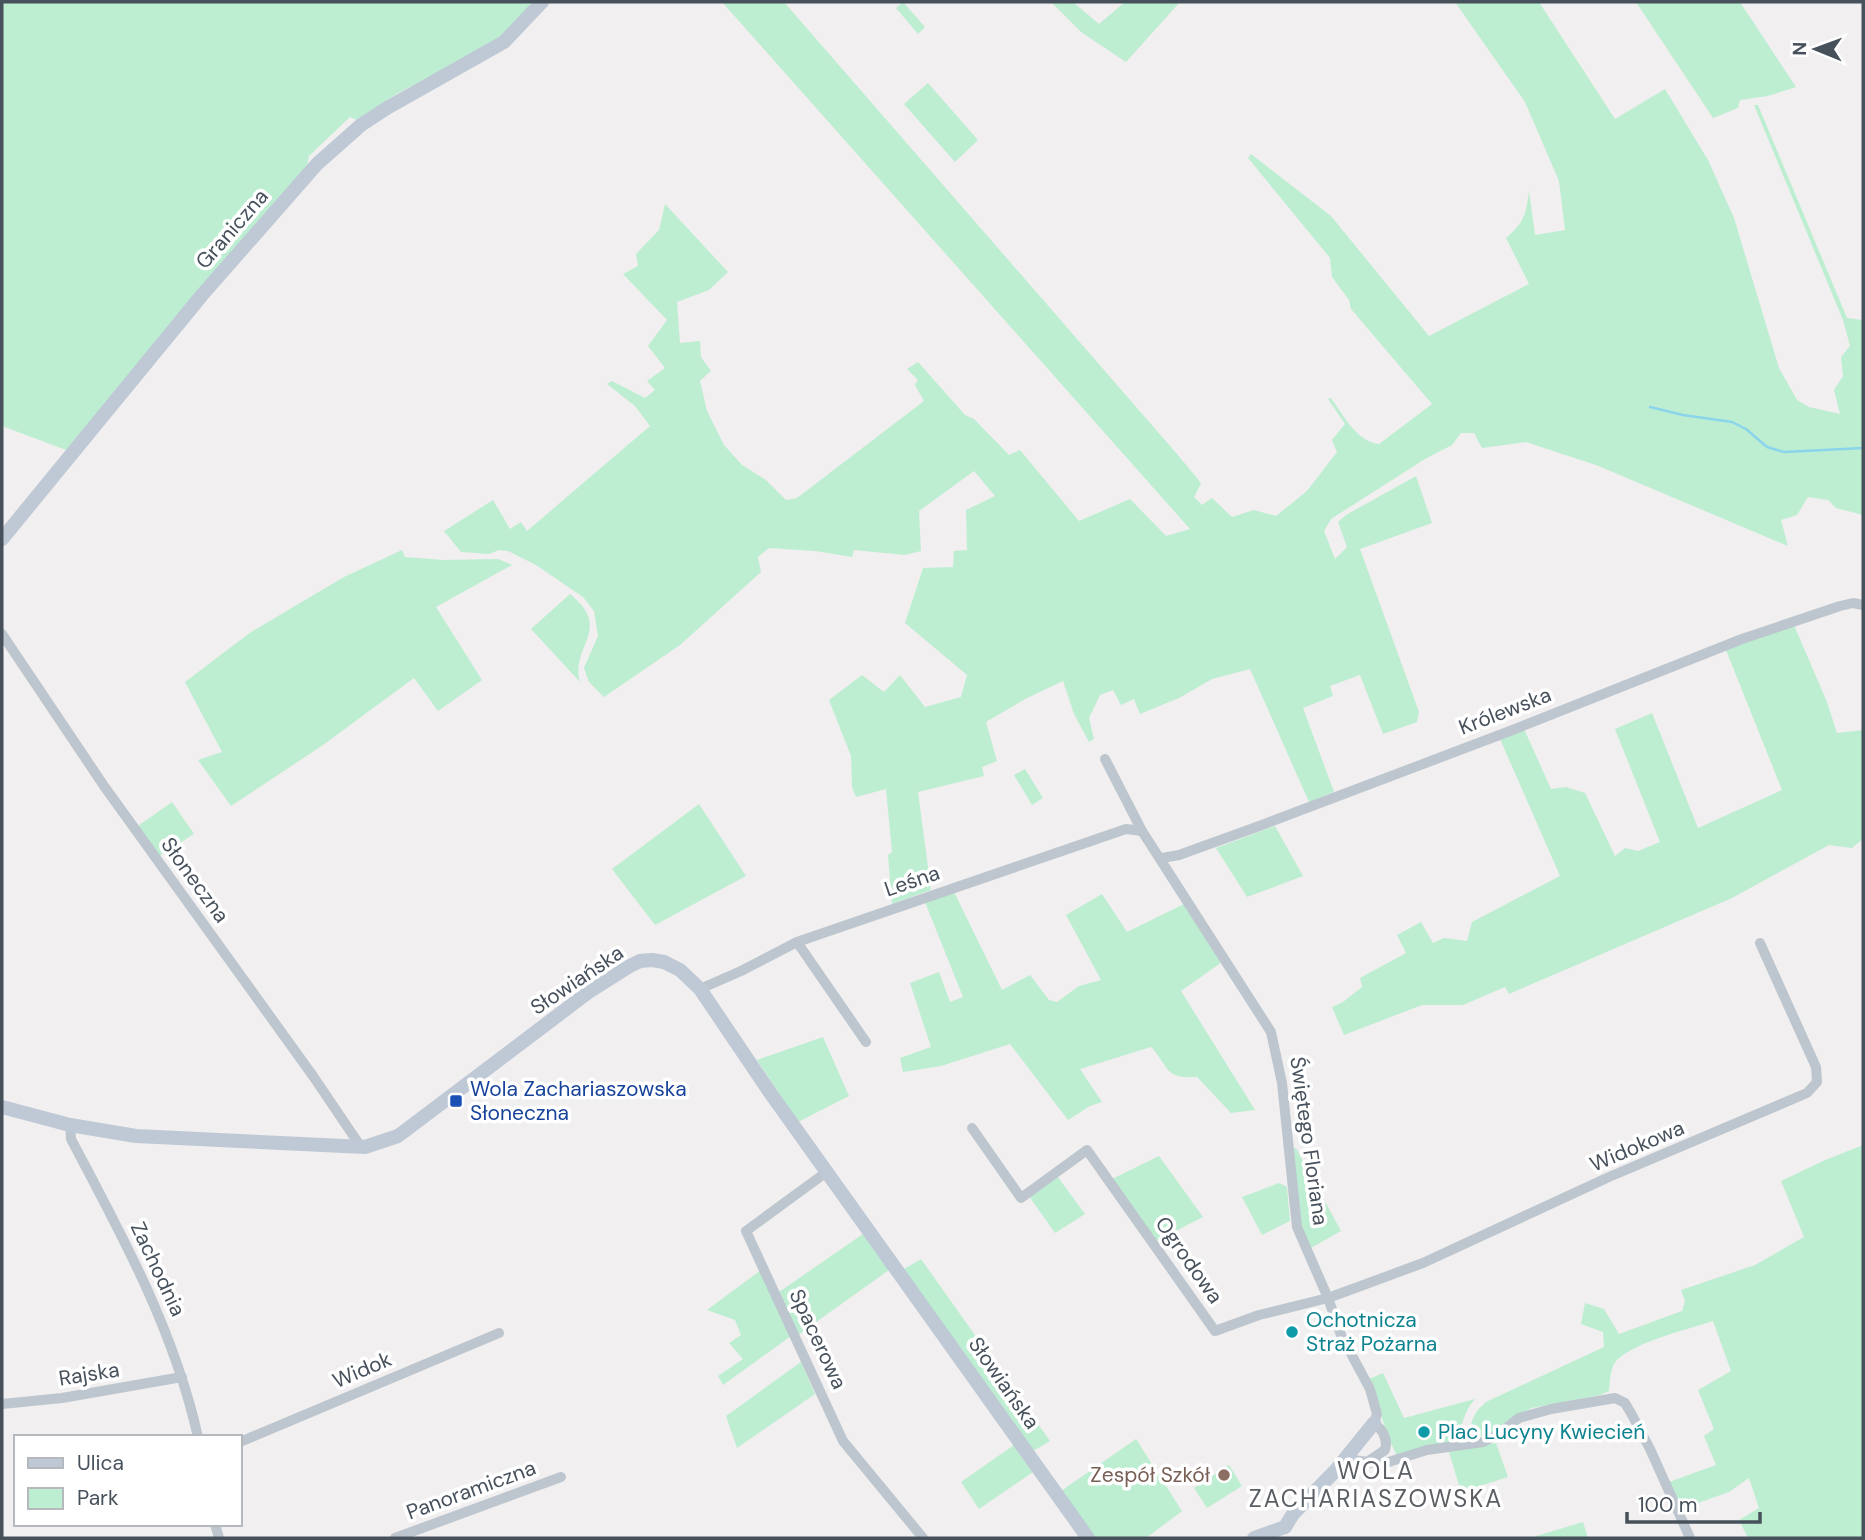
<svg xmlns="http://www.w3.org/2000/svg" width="1865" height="1540" viewBox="0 0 1865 1540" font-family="'DM Sans',sans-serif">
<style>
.green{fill:#bdeed2}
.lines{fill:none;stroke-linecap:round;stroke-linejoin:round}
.stream{stroke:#8bd5eb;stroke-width:2.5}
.street{stroke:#bdc6ce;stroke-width:10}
.secondary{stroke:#bfc9d5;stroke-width:14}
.transit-dot{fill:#1a4fb4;stroke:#fff;stroke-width:2.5}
.culture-dot{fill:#0f9aa8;stroke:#fff;stroke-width:2.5}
.education-dot{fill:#8d6e63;stroke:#fff;stroke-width:2.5}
.labels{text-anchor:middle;stroke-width:7;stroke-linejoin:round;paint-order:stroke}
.street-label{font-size:21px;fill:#47515c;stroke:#fff}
.transit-label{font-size:21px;fill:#164399;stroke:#fff;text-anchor:start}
.culture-label{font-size:21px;fill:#0d838f;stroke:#fff;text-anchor:start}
.education-label{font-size:21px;fill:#785e54;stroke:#fff;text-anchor:end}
.quarter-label{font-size:24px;letter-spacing:2px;fill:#5b5f64;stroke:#fff}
</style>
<rect width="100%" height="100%" fill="#f1efef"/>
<g class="green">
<path d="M2 2H529L531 7 493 44 398 93 357 120 350 117 309 156 306 171 66 450 2 426Z"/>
<path d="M722 2H784L1177 454 1201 483 1194 497 1202 505 1212 498 1232 517 1254 510 1276 516 1307 491 1337 452 1332 440 1345 424 1328 399 1331 398C1344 416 1356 441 1379 444L1432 404 1351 309 1349 300 1332 277 1330 258 1248 158 1251 154 1331 216 1429 336 1529 284 1506 238C1524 222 1526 215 1529 191L1535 235 1565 230 1559 181 1525 102 1455 2H1539L1615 119 1665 89 1708 160 1734 218 1779 368 1797 400 1809 407 1840 414 1834 390 1843 376 1841 357 1850 346 1843 320 1754 105H1758L1847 318 1863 320V515L1836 508 1828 500 1808 497 1797 515 1781 520 1788 546 1596 465 1538 446 1526 442 1482 448 1474 433H1461L1452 445 1425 459 1331 519 1324 531 1335 559 1347 547 1338 522 1346 515 1416 476 1432 523 1360 549 1419 712 1417 722 1383 734 1360 675 1330 686 1333 696 1303 708 1334 792 1309 802 1250 669 1212 679 1179 698 1140 714 1134 699 1121 705 1113 690 1100 695 1089 718 1094 739 1089 742 1074 714 1063 681 1025 699 986 722 997 761 982 767 984 776 918 792 931 890 892 904 888 855 892 852 886 789 856 797 852 787 851 756 829 700 862 675 884 692 900 675 925 707 961 697 967 675 905 623 923 568 953 567 954 551 967 550 966 510 995 496 974 471 919 511 921 551 905 555 854 550 852 557 815 551 769 548 758 557 761 572 680 645 604 697 589 682 584 668 598 636 594 611 583 597 536 565 508 551 499 550 489 554 461 552 444 531 493 500 510 529 521 522 527 531 650 426 635 406 607 384 612 381 645 398 655 390 647 381 665 368 648 346 667 320 623 274 638 266 636 254 659 230 665 204 728 272 709 290 677 302 680 343 700 341 701 357 711 371 700 381 707 411 724 445 742 465 766 480 786 500 797 498 924 401 915 385 918 380 907 369 918 362 965 415 974 419 1009 455 1020 450 1079 521 1130 499 1166 536 1190 529Z"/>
<path d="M903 2 925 27 918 34 896 8Z"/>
<path d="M1051 2H1073L1099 24 1125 2H1180L1126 62 1081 32Z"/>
<path d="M1636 2H1740L1796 87 1768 96 1740 100 1738 108 1713 118Z"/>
<path d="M928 83 978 140 955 162 904 104Z"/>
<path d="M402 550 405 557 444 560 498 559 512 565 436 607 482 680 438 711 414 678 323 745 231 806 198 760 222 752 185 682 251 632 344 577Z"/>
<path d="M570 594C614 630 570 645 580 682L531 629Z"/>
<path d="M1794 625 1827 702 1837 733 1863 730V839L1852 848 1829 845 1732 898 1509 994 1505 987 1463 1005H1422L1344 1035 1332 1007 1343 1002 1362 987 1360 978 1406 953 1397 935 1421 922 1433 943 1444 938 1467 941 1472 922 1560 876 1500 739 1524 729 1551 789 1566 787 1585 793 1615 856 1625 848 1638 851 1660 842 1615 729 1652 713 1698 828 1782 790 1726 650Z"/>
<path d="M1025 769 1043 798 1032 805 1014 775Z"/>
<path d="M172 802 194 834 159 856 138 826Z"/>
<path d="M699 804 746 876 655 925 612 869Z"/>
<path d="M1275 826 1303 876 1247 897 1216 848Z"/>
<path d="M954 892 1002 990 1030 975 1049 1000 1057 1002 1079 986 1101 980 1066 915 1102 894 1127 932 1186 903 1222 962 1181 991 1255 1110 1231 1113 1197 1077C1164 1079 1170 1068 1151 1047L1080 1069 1102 1102 1090 1106 1068 1120 1010 1044 941 1066 903 1072 900 1058 931 1047 910 983 939 972 950 1002 963 997 925 902Z"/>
<path d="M823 1037 849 1096 798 1122 757 1060Z"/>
<path d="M1863 1145V1538H1748L1739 1520 1759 1508 1749 1478 1729 1492 1681 1509 1669 1482 1716 1465 1704 1436 1714 1429 1698 1390 1731 1371 1713 1321C1689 1329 1635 1342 1617 1360 1610 1367 1610 1381 1609 1391L1600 1395 1532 1408 1514 1417 1493 1432 1471 1440C1469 1423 1473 1413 1486 1402L1604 1347 1603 1332 1581 1324 1585 1303 1604 1309 1619 1334 1682 1311 1685 1301 1681 1290 1755 1265 1804 1237 1781 1181 1823 1161Z"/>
<path d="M1296 1148 1341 1231 1309 1249 1301 1224 1291 1150Z"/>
<path d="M1159 1156 1203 1217 1156 1241 1112 1179Z"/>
<path d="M1057 1176 1085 1214 1055 1233 1029 1196Z"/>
<path d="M1279 1183 1287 1187 1290 1221 1262 1235 1242 1197Z"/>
<path d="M863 1234 889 1270 798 1335 779 1292Z"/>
<path d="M921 1259 1050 1441 1033 1451 904 1269Z"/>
<path d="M761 1270 791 1336 723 1385 718 1376 743 1359 729 1343 741 1335 735 1320 707 1310Z"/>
<path d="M801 1362 815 1394 737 1448 726 1416Z"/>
<path d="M1383 1373 1404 1418 1475 1399C1463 1413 1461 1425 1460 1443L1397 1456 1389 1439 1369 1379Z"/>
<path d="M1136 1439 1182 1511 1146 1538H1095L1061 1491Z"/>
<path d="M1496 1443 1508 1477 1461 1492 1449 1452Z"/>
<path d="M1014 1445 1033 1472 979 1509 961 1482Z"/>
<path d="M1229 1465 1242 1486 1207 1508 1194 1488Z"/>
<path d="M1583 1522 1588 1538 1533 1537Z"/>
</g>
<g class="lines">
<path class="stream" d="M1650 407 1683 415 1732 422 1746 429 1767 447 1784 452 1863 448"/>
<g class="street">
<path d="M2 634 104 786 313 1076 361 1147"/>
<path d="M1105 759 1142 831 1271 1032 1282 1083 1297 1227 1328 1298 1341 1335 1370 1389 1377 1414 1374 1423C1383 1430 1388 1439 1385 1450L1367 1462"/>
<path d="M1162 858 1179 855 1262 825 1510 731 1742 639 1840 606 1853 603 1863 605"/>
<path d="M797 942 866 1042"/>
<path d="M700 989 741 971 797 942 1126 829 1142 831"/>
<path d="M70 1125 71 1139C122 1235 174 1330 198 1437"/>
<path d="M972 1128 1021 1198 1087 1150 1215 1331 1259 1315 1328 1298 1423 1263 1609 1177 1807 1093 1817 1082 1816 1067 1760 943"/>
<path d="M828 1171 746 1231 843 1441 923 1538"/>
<path d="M2 1404 62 1398 182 1377"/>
<path d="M240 1442 499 1333"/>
<path d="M1346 1459 1382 1464 1427 1450 1483 1442 1499 1434 1519 1418 1551 1409 1615 1398 1625 1403 1632 1415 1650 1449 1690 1538"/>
<path d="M215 1524 219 1538"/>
<path d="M395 1538 561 1477"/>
</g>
<g class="secondary">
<path d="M2 539 202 295 317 164 361 125 387 108 504 42 542 2"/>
<path d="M2 1107 70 1125 136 1136 365 1147 398 1136 590 991 628 967 640 961 652 960 664 962 680 970 700 989 771 1094 1088 1538"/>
<path d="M1285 1527 1293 1514 1336 1470 1374 1423"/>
<path d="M1254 1538 1285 1527"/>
</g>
</g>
<rect class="transit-dot" x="449" y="1094" width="14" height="14" rx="3.5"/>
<g class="culture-dot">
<circle cx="1292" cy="1332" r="7"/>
<circle cx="1424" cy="1432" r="7"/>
</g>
<circle class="education-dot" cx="1224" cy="1475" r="7"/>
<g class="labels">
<g class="street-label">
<text transform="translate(232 229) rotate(-49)" y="7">Graniczna</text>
<text transform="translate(1505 711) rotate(-21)" y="7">Królewska</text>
<text transform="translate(195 880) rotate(54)" y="7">Słoneczna</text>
<text transform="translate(912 881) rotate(-19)" y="7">Leśna</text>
<text transform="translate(577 980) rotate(-34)" y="7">Słowiańska</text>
<text transform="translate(1309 1141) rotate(82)" y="7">Świętego Floriana</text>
<text transform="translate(1637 1146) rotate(-23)" y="7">Widokowa</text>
<text transform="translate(1189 1260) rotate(55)" y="7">Ogrodowa</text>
<text transform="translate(158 1269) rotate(65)" y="7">Zachodnia</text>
<text transform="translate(818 1339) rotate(65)" y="7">Spacerowa</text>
<text transform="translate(362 1370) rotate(-23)" y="7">Widok</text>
<text transform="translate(89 1374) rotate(-9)" y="7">Rajska</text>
<text transform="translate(1004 1383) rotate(55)" y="7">Słowiańska</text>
<text transform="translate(471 1490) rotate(-20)" y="7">Panoramiczna</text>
</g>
<g class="transit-label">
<text x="470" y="1096">Wola Zachariaszowska<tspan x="470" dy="24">Słoneczna</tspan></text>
</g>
<g class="culture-label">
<text x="1306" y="1327">Ochotnicza<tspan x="1306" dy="24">Straż Pożarna</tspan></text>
<text x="1438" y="1439">Plac Lucyny Kwiecień</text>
</g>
<g class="education-label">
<text x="1210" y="1482">Zespół Szkół</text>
</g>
<g class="quarter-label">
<text x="1376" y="1479">WOLA<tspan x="1376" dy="28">ZACHARIASZOWSKA</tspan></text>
</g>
</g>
<rect width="1865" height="1540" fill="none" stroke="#47515c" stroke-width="7"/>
<rect x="14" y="1435" width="228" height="91" fill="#ffffff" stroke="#b5b9be" stroke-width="2"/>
<rect x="28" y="1458" width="35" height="10" fill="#bfc9d5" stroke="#b5b9be" stroke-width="2"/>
<text x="77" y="1470" font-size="21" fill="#47515c">Ulica</text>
<rect x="28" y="1488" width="35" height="21" fill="#bdeed2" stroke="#b5b9be" stroke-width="2"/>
<text x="77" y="1505" font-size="21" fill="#47515c">Park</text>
<g transform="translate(1816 49) rotate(271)" stroke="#ffffff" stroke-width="5" paint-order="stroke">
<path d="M0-5L12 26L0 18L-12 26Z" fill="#47515c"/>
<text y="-10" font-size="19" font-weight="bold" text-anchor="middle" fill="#47515c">N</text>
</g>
<path d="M1627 1512v10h133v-10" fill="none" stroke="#47515c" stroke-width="3.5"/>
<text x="1638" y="1512" font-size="21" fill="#47515c" stroke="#ffffff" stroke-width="5" paint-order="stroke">100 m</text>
</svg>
